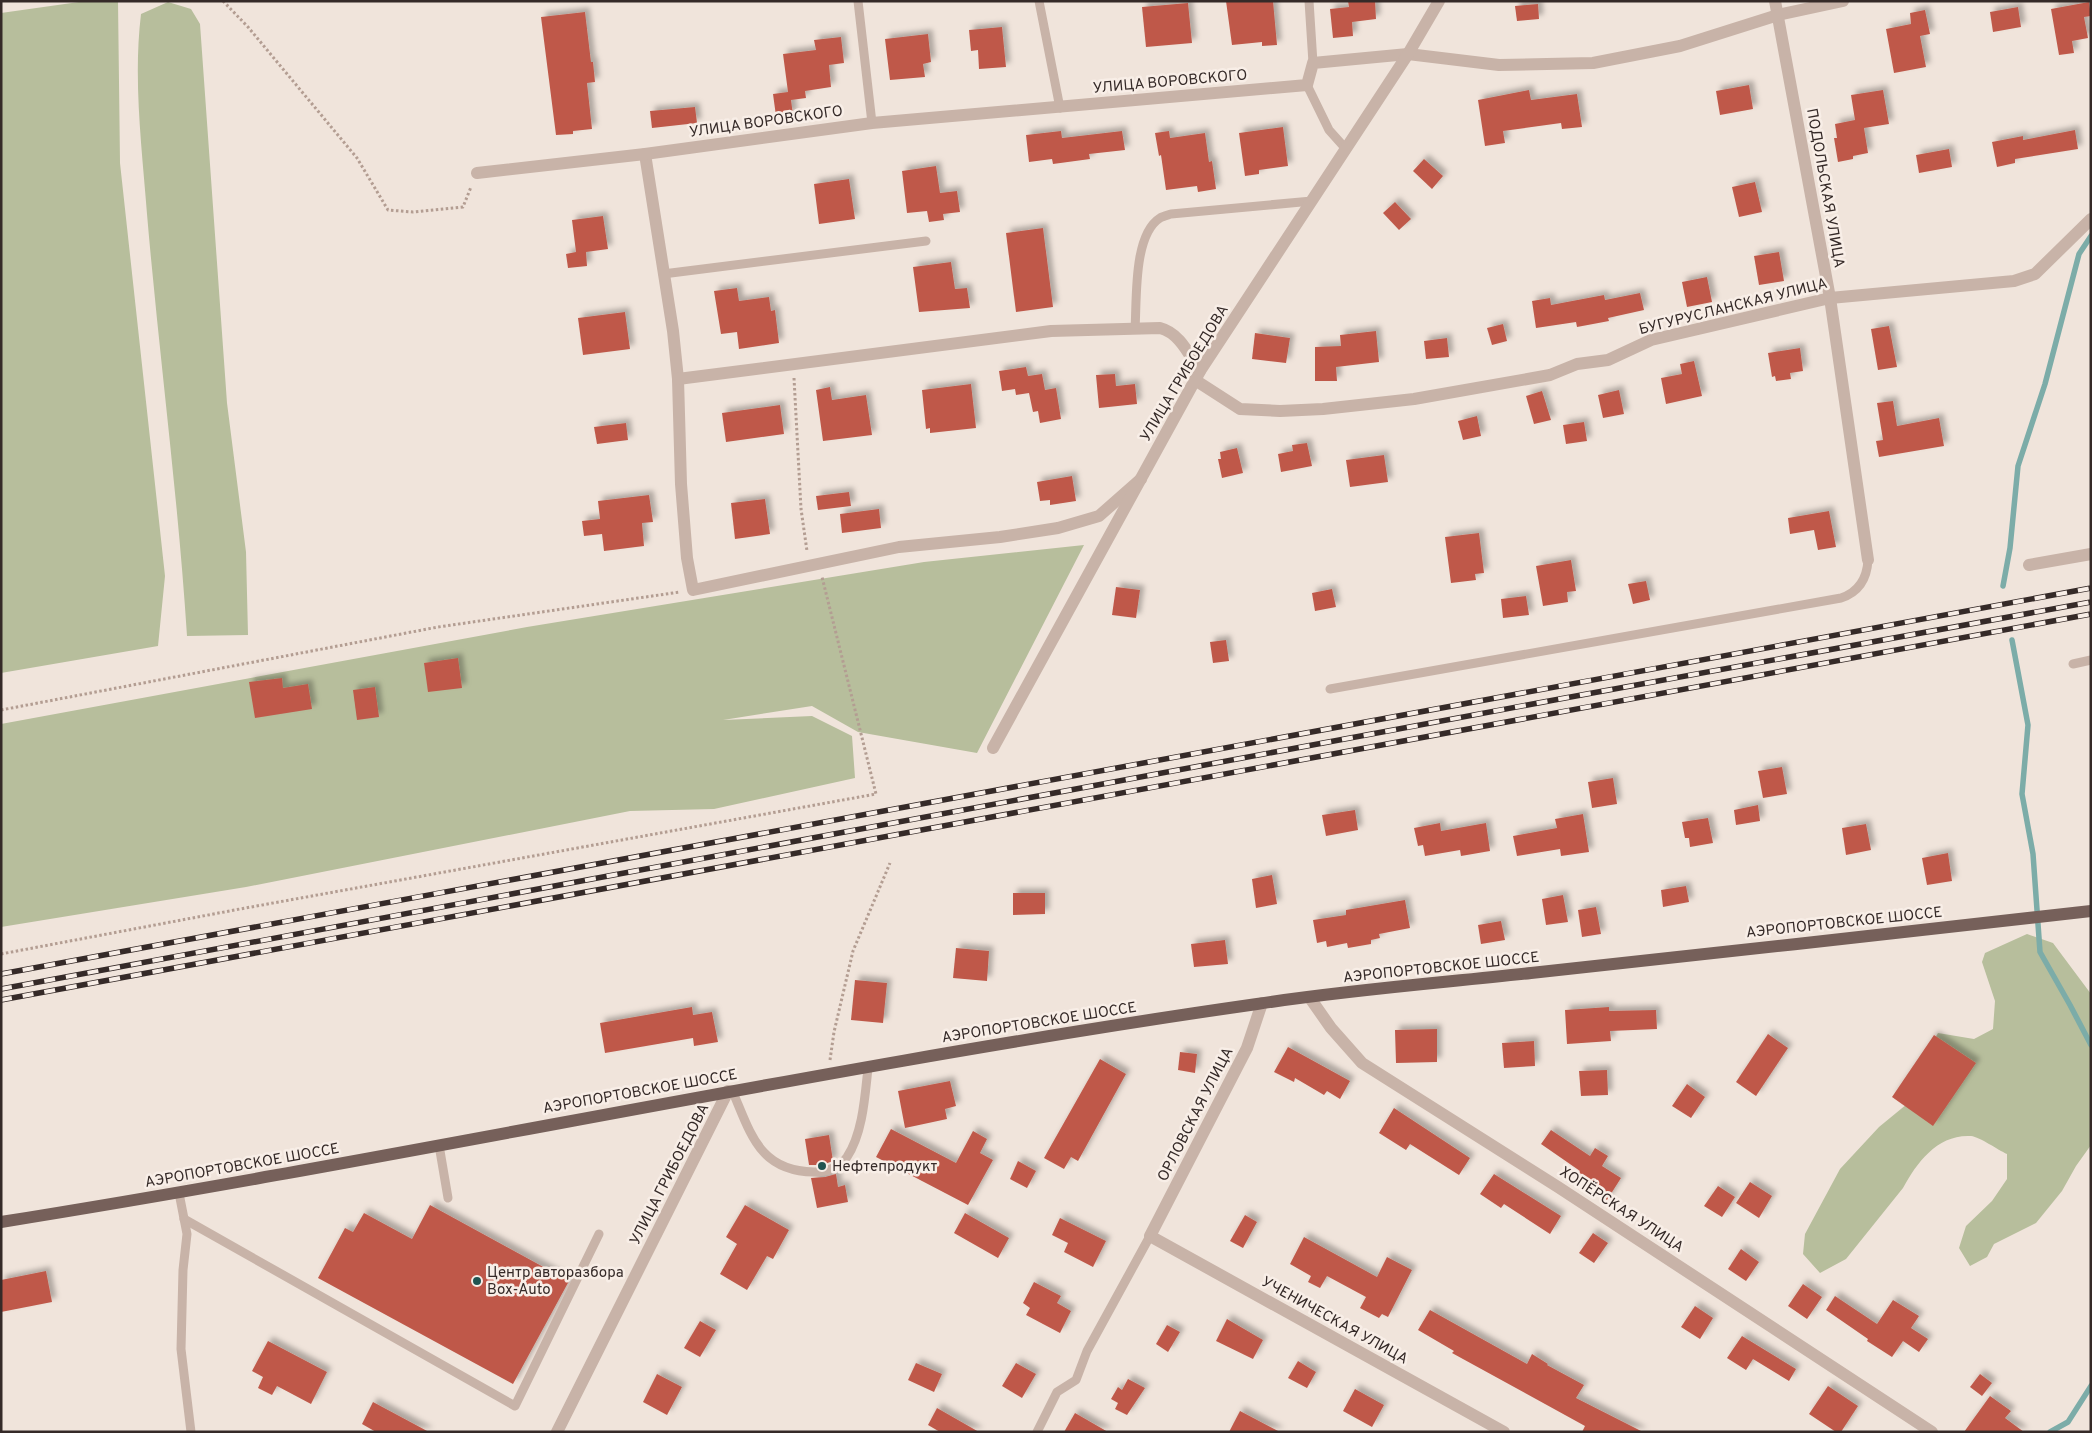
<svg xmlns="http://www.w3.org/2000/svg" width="2092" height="1433" viewBox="0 0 2092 1433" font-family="Overpass,sans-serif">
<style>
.green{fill:#b7be9c}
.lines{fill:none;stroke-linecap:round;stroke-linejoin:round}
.stream{stroke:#7caca8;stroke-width:5.5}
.building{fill:#bf594a;filter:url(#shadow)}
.path{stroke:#b39d92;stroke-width:3;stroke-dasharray:2.5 2.5;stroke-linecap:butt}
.service{stroke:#c8b3a8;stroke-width:9}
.minor{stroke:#c8b3a8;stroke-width:12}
.primary{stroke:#76605a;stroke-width:12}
.rail-casing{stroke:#352a28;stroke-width:5.5}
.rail{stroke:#f8eee7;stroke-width:4;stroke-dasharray:11;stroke-linecap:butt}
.poi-dot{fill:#205451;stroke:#f8eee7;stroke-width:2}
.labels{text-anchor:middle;stroke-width:5;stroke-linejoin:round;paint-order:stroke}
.street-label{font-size:15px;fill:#352a28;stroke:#f8eee7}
.poi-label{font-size:15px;fill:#352a28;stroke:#f8eee7;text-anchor:start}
</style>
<defs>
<filter id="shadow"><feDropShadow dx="4.5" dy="-4.5" stdDeviation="2.5" flood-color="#0004"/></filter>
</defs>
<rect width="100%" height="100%" fill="#f0e4db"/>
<g class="green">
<path d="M86 1H118L120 163 165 576 158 646 1 673V13Z"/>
<path d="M168 2 191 9 200 24 227 403 246 552 248 635 187 636C178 495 159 355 147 214 142 148 133 80 141 14Z"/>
<path d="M1084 545 977 753 858 732 812 706 723 720 812 716 852 736 855 778 714 809 630 811 246 887 1 927V724L527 627 924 562Z"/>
<path d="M2027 934 2053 943 2091 994V1145L2076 1166 2062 1191 2036 1223 1994 1244 1987 1257 1970 1266 1959 1248 1966 1226 1992 1201 2007 1179V1154C1998 1150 1980 1137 1971 1136 1938 1134 1917 1162 1903 1188L1846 1259 1820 1273 1803 1254 1805 1234 1840 1169 1879 1127 1918 1095 1931 1045 1938 1033 1974 1039 1993 1029 1995 1001 1982 962 1985 953Z"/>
</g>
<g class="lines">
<g class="stream">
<path d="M2003 586 2010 548 2018 466 2045 384 2079 254 2091 236"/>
<path d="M2012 640 2028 725 2022 794 2033 854 2040 952 2070 1005 2091 1045"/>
<path d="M2050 1432 2068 1422 2091 1386"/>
</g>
</g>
<g class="building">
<path d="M1226 1H1273L1277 45 1262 46V42L1232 45Z"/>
<path d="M1348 1H1375L1376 19 1352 22 1353 36 1333 38 1330 9 1349 7Z"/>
<path d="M2089 2 2091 16 2084 17 2088 38 2072 41 2074 53 2059 55 2051 9Z"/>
<path d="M1188 3 1192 43 1146 47 1142 7Z"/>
<path d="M1538 4 1539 19 1517 21 1515 6Z"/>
<path d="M2018 7 2021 27 1993 32 1990 12Z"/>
<path d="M1925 10 1930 34 1920 36 1926 67 1894 73 1886 29 1911 24 1910 13Z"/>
<path d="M585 12 591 62H593L595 82 587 83 592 129 573 131V134L556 135 541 17Z"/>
<path d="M1002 27 1006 67 979 69 978 50 971 51 969 30Z"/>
<path d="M928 34 931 62 923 64 925 77 890 80 885 39Z"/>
<path d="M841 37 844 63 829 65 831 87 805 91 806 98 791 100 793 115 776 116 773 94 788 92 783 54 816 50 814 40Z"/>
<path d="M1749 85 1753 109 1720 115 1716 91Z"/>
<path d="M1529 90 1531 100 1577 94 1582 127 1562 129 1561 123 1503 131 1505 143 1485 146 1478 100Z"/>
<path d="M1883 90 1889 124 1864 128 1868 153 1853 156V159L1838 162 1834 138H1837L1835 124 1855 120 1851 95Z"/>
<path d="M695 107 697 123 652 128 650 111Z"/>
<path d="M1283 127 1288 166 1259 170V174L1245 176 1239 133Z"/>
<path d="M2075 130 2078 149 2015 159V163L1997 167 1992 142 2023 136V140Z"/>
<path d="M1061 131 1062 138 1122 131 1125 150 1089 154 1090 159 1053 164 1052 159 1029 162 1026 135Z"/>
<path d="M1169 131 1170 138 1205 133 1209 162 1212 161 1216 189 1198 192 1197 186 1166 190 1161 155 1159 156 1155 133Z"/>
<path d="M1949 149 1952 167 1919 173 1916 155Z"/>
<path d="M1424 159 1443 176 1432 189 1413 171Z"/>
<path d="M936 166 940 193 957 191 960 212 943 214 944 220 929 222 927 211 907 213 902 171Z"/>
<path d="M849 179 855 219 819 224 814 184Z"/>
<path d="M1755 182 1762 212 1739 217 1732 187Z"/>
<path d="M1395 202 1411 219 1399 230 1383 213Z"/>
<path d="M603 216 608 249 586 252 587 266 568 268 566 254 576 252 572 220Z"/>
<path d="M1043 228 1053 307 1016 312 1006 233Z"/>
<path d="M1779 252 1784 281 1759 285 1754 256Z"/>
<path d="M951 262 955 289 967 288 970 308 919 312 913 267Z"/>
<path d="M1707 277 1712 302 1687 307 1682 282Z"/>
<path d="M737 288 739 301 769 297 771 311 775 310 779 343 739 349 737 332 721 334 714 291Z"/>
<path d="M1640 293 1644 310 1608 318 1609 321 1577 327 1576 322 1536 328 1532 301 1550 298 1551 305 1604 295 1605 300Z"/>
<path d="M625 312 630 349 583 355 578 318Z"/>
<path d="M1503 324 1507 341 1492 345 1487 328Z"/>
<path d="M1889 326 1897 367 1878 370 1871 329Z"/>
<path d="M1376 331 1379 362 1336 367 1337 381H1315V347L1341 346 1340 335Z"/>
<path d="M1255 333 1290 338 1286 363 1252 359Z"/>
<path d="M1447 338 1449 357 1426 359 1424 341Z"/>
<path d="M1800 348 1803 371 1790 373 1791 379 1776 381 1775 376 1772 377 1768 353Z"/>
<path d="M1694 361 1702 396 1666 404 1661 378 1682 374 1680 364Z"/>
<path d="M1026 367 1028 376 1042 374 1045 390 1056 388 1061 419 1040 423 1038 411 1033 412 1029 393 1016 395 1015 389 1002 391 999 371Z"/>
<path d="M1115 374 1116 386 1135 384 1137 404 1099 408 1096 375Z"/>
<path d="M971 384 976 428 930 433V428L926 429 922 390Z"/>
<path d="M830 387 832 400 866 395 872 435 823 441 816 390Z"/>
<path d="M1619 390 1624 414 1603 418 1598 395Z"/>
<path d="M1542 391 1551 420 1534 424 1526 396Z"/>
<path d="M1893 401 1897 426 1939 418 1944 446 1879 457 1876 441 1883 440 1877 403Z"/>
<path d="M780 405 784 434 726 442 722 413Z"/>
<path d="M1477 416 1481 436 1463 440 1458 421Z"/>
<path d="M1584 422 1587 441 1566 444 1563 425Z"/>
<path d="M626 423 628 440 597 444 594 427Z"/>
<path d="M1307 443 1312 466 1281 472 1278 454 1293 451 1292 445Z"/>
<path d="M1237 448 1243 473 1222 478 1218 459H1221L1220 452Z"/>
<path d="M1384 455 1388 482 1350 487 1346 460Z"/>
<path d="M1072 476 1076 501 1050 505V500L1040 501 1037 482Z"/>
<path d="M849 492 851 506 818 510 816 496Z"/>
<path d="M649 495 653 522 642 523 644 546 604 551 602 534 584 536 582 521 600 519 598 501Z"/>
<path d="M765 499 770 534 735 539 731 503Z"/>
<path d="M879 509 881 528 842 533 840 514Z"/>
<path d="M1829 511 1836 547 1818 550 1814 530 1790 534 1788 518Z"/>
<path d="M1479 533 1484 573 1475 574 1476 580 1451 583 1445 537Z"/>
<path d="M1571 560 1576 591 1567 592 1568 602 1543 606 1536 566Z"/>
<path d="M1646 581 1650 600 1633 604 1628 584Z"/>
<path d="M1116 587 1140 590 1136 618 1112 615Z"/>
<path d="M1332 589 1336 607 1315 611 1312 593Z"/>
<path d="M1526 596 1529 615 1503 618 1501 599Z"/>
<path d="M1226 640 1229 661 1213 663 1210 642Z"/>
<path d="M458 658 462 688 428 692 424 663Z"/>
<path d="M282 678 283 688 308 684 312 709 255 718 249 682Z"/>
<path d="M375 687 379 717 357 720 353 690Z"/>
<path d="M1782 767 1787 794 1763 798 1758 771Z"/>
<path d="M1613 778 1617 804 1592 808 1588 782Z"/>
<path d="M1758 805 1760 821 1736 825 1734 810Z"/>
<path d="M1355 810 1358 830 1326 836 1322 815Z"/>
<path d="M1583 814 1589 852 1561 856 1560 849 1517 856 1513 836 1557 828 1555 819Z"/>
<path d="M1708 818 1713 843 1690 847 1689 838H1685L1682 822Z"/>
<path d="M1440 823 1441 831 1486 823 1490 851 1461 856 1460 850 1425 856 1423 845 1418 846 1414 828Z"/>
<path d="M1866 824 1871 850 1846 855 1842 828Z"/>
<path d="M1948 853 1952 881 1927 885 1922 858Z"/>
<path d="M1272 875 1277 904 1256 908 1252 879Z"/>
<path d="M1686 886 1689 902 1663 907 1661 890Z"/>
<path d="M1013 893H1045V914L1013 915Z"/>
<path d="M1563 895 1568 922 1546 925 1542 899Z"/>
<path d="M1405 900 1410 928 1379 934 1380 938 1371 940V944L1348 948 1347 943 1327 947 1326 941 1317 943 1313 920 1346 915V910Z"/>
<path d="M1596 907 1601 934 1582 937 1578 910Z"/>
<path d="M1501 921 1505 940 1481 944 1478 925Z"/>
<path d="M1225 940 1228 964 1194 967 1191 944Z"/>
<path d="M956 948 989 951 987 981 953 978Z"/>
<path d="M855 980 887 983 883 1023 851 1020Z"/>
<path d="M692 1007 693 1015 712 1012 718 1042 694 1046 693 1038 605 1053 600 1023Z"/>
<path d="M1609 1007V1011L1656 1010 1657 1029 1610 1031 1611 1041 1567 1044 1565 1010Z"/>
<path d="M1437 1029V1062L1396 1063 1395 1030Z"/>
<path d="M1768 1034 1788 1048 1756 1096 1736 1082Z"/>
<path d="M1934 1035 1976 1063 1933 1126 1892 1097Z"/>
<path d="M1534 1041 1535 1066 1504 1068 1502 1043Z"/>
<path d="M1288 1047 1350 1081 1340 1099 1327 1091 1324 1095 1295 1078 1294 1082 1274 1072Z"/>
<path d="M1180 1052 1197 1054 1195 1073 1178 1070Z"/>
<path d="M1100 1059 1126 1074 1078 1161 1071 1157 1064 1169 1044 1158Z"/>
<path d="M1607 1070 1608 1095 1581 1096 1579 1071Z"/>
<path d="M950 1081 956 1106 945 1109 947 1119 905 1128 898 1091Z"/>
<path d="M1687 1084 1705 1097 1691 1118 1672 1106Z"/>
<path d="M1394 1108 1470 1158 1459 1175 1410 1144 1406 1150 1379 1133Z"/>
<path d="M891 1129 956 1163 973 1131 987 1139 980 1153 993 1160 968 1205 876 1157Z"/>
<path d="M1551 1130 1590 1156 1595 1148 1608 1156 1602 1166 1621 1178 1607 1200 1576 1177 1580 1171 1541 1144Z"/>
<path d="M829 1135 833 1161 822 1165H809L805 1139Z"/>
<path d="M1018 1161 1036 1171 1027 1188 1010 1179Z"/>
<path d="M836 1174 838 1187 845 1185 848 1202 817 1208 811 1178 825 1177Z"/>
<path d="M1494 1174 1561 1216 1550 1234 1504 1204 1501 1208 1480 1194Z"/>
<path d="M1750 1182 1772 1196 1759 1218 1736 1203Z"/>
<path d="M1718 1186 1735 1197 1722 1217 1704 1206Z"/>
<path d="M430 1205 569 1281 513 1384 318 1278 345 1228 353 1232 364 1213 412 1239Z"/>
<path d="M745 1205 789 1230 773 1259 767 1256 747 1290 720 1274 737 1244 726 1237Z"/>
<path d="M965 1213 1009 1238 998 1258 954 1233Z"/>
<path d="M1245 1215 1257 1222 1243 1248 1230 1241Z"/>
<path d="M1060 1218 1106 1241 1093 1267 1064 1252 1068 1243 1052 1235Z"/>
<path d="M1593 1233 1608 1243 1594 1263 1579 1253Z"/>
<path d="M1304 1237 1377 1277 1387 1257 1412 1270 1388 1317 1382 1314 1379 1318 1360 1308 1366 1297 1327 1276 1320 1288 1308 1282 1311 1276 1290 1264Z"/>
<path d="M1741 1249 1759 1262 1746 1281 1728 1269Z"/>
<path d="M46 1271 52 1302 1 1312V1280Z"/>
<path d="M1034 1282 1061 1296 1057 1303 1071 1311 1060 1333 1026 1315 1030 1308 1023 1303Z"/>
<path d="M1803 1284 1822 1297 1807 1319 1788 1306Z"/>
<path d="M1835 1296 1877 1324 1893 1300 1919 1316 1911 1328 1928 1339 1919 1352 1903 1341 1892 1357 1867 1341 1868 1339 1826 1310Z"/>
<path d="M1695 1306 1713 1318 1700 1339 1681 1327Z"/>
<path d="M1430 1310 1527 1364 1532 1354 1548 1364 1547 1365 1584 1385 1576 1398 1643 1432H1582L1585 1426 1452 1353 1454 1351 1418 1330Z"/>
<path d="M1227 1319 1263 1340 1253 1359 1216 1341Z"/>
<path d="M700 1321 716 1330 700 1357 684 1348Z"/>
<path d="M1167 1325 1180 1332 1168 1352 1156 1344Z"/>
<path d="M1742 1336 1796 1369 1789 1381 1753 1359 1746 1370 1727 1358Z"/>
<path d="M268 1341 327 1372 311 1404 277 1386 272 1395 258 1388 263 1377 252 1371Z"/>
<path d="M1298 1361 1316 1372 1307 1388 1288 1378Z"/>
<path d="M916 1363 942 1374 934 1392 908 1380Z"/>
<path d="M1016 1363 1036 1374 1022 1398 1002 1386Z"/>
<path d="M657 1374 682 1387 667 1415 643 1402Z"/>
<path d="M1980 1374 1992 1383 1982 1396 1970 1387Z"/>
<path d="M1128 1379 1145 1388 1127 1415 1115 1409 1118 1403 1111 1399 1118 1387 1122 1390Z"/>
<path d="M1828 1386 1858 1406 1841 1432H1836L1809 1414Z"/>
<path d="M1355 1389 1384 1405 1372 1427 1343 1411Z"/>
<path d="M1990 1396 2011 1411 2005 1418 2024 1432H1964Z"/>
<path d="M373 1402 429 1432H376L362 1424Z"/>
<path d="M937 1408 979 1432H940L928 1425Z"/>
<path d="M1240 1411 1280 1432H1229Z"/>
<path d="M1075 1413 1108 1432H1064Z"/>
</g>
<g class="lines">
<g class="path">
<path d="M223 1 248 27 357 158 388 210 413 212 463 207 471 187"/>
<path d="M794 378 801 509 807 551"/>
<path d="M1 710 438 627 680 592"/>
<path d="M1 954 240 909 876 794 822 577"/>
<path d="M830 1060 834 1032 853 951 890 863"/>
</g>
<g class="service">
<path d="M858 1 872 123"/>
<path d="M1039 1 1060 108"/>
<path d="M1309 1 1313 63"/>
<path d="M1307 85 1329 130 1346 149"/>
<path d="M663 274 926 241"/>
<path d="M1135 329C1137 300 1133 235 1160 218 1163 216 1168 215 1171 214L1312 201"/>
<path d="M2073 664 2091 660"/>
<path d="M1330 689 1841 598C1859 592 1867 579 1868 560"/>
<path d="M732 1090C751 1134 759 1171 814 1172 827 1172 840 1167 847 1157 863 1133 865 1095 868 1068"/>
<path d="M439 1145 448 1198"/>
<path d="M179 1193 187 1234 183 1270 181 1349 191 1432"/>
<path d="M184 1219 515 1406 599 1234"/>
<path d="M1037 1432 1057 1392 1076 1380 1087 1351 1150 1236"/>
</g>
<g class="minor">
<path d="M1775 1 1830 298 1868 560"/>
<path d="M645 154 673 331 678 379 681 484 687 558 693 590 899 547 1000 537 1058 528 1099 516 1141 479"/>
<path d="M477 173 645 154 872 123 1307 85 1313 63 1408 54 1499 65 1593 63 1680 46 1778 15 1843 1"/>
<path d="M678 379 1051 331 1160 328C1180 333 1189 355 1200 371"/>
<path d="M1195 380 1240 409 1280 411 1323 409 1414 399 1550 375 1577 364 1608 360 1651 340 1830 298 2014 281 2035 274 2091 219"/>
<path d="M2029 565 2091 554"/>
<path d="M993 748 1200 371 1408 54 1439 1"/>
<path d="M1310 998 1331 1028 1362 1063 1558 1187 1932 1432"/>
<path d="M1262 1003 1247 1048 1150 1236 1504 1432"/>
<path d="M557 1432 728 1091"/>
</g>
<path class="primary" d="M1 1222C421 1155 836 1064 1257 1004 1348 990 1440 983 1531 973 1718 953 1904 932 2091 911"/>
<g class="rail-casing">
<g id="rail">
<path d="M1 974 2091 588"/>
<path d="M1 989 1565 698 2091 602"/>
<path d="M1 1000 2091 614"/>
</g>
</g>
<use href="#rail" class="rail"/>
</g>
<g class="poi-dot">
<circle cx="822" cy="1166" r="5"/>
<circle cx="477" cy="1281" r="5"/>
</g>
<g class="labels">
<g class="street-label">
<text transform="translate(1170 81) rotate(-5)" y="5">УЛИЦА ВОРОВСКОГО</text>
<text transform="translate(766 121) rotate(-8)" y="5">УЛИЦА ВОРОВСКОГО</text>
<text transform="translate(1826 188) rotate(80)" y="5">ПОДОЛЬСКАЯ УЛИЦА</text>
<text transform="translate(1733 306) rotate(-14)" y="5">БУГУРУСЛАНСКАЯ УЛИЦА</text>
<text transform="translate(1184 373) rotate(-59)" y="5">УЛИЦА ГРИБОЕДОВА</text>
<text transform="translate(1844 922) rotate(-6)" y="5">АЭРОПОРТОВСКОЕ ШОССЕ</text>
<text transform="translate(1441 967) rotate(-6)" y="5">АЭРОПОРТОВСКОЕ ШОССЕ</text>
<text transform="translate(1039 1022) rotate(-9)" y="5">АЭРОПОРТОВСКОЕ ШОССЕ</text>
<text transform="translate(640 1091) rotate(-10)" y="5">АЭРОПОРТОВСКОЕ ШОССЕ</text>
<text transform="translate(1195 1114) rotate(-63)" y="5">ОРЛОВСКАЯ УЛИЦА</text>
<text transform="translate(242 1165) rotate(-10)" y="5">АЭРОПОРТОВСКОЕ ШОССЕ</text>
<text transform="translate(669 1174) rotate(-63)" y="5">УЛИЦА ГРИБОЕДОВА</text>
<text transform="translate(1622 1209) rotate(33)" y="5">ХОПЁРСКАЯ УЛИЦА</text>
<text transform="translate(1335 1320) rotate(29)" y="5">УЧЕНИЧЕСКАЯ УЛИЦА</text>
</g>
<g class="poi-label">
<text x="832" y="1171">Нефтепродукт</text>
<text x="487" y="1277">Центр авторазбора<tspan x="487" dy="17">Box-Auto</tspan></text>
</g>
</g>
<rect width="2092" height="1433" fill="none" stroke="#352a28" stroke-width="5"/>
</svg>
